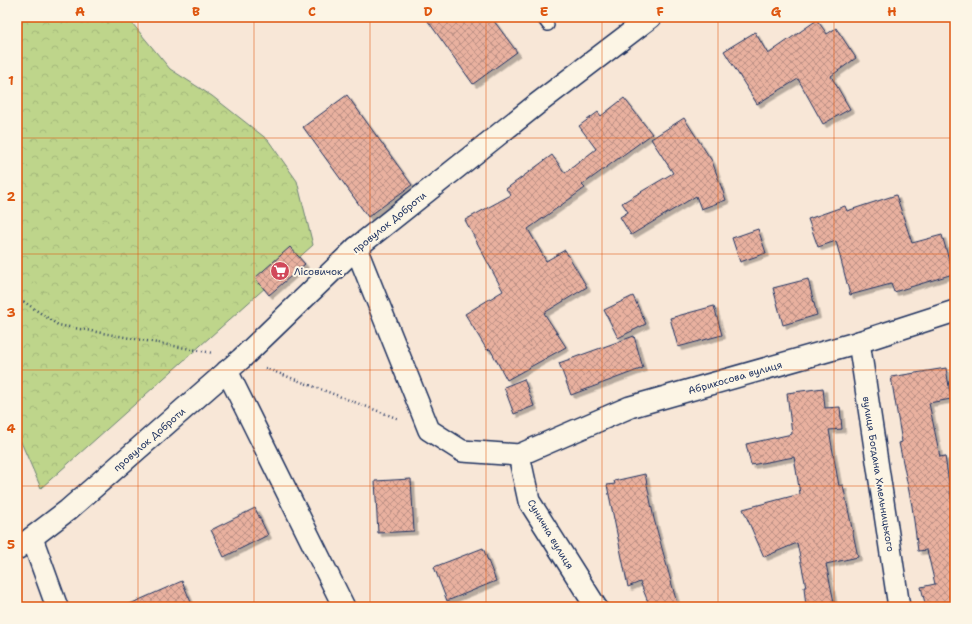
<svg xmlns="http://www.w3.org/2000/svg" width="972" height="624" viewBox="0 0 972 624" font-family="'Shantell Sans',sans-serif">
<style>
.forest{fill:url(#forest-crowns);stroke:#6c8274}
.building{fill:url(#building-cross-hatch);stroke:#1b2f5e;filter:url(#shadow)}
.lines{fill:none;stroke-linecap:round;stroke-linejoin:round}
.lane-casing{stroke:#1b2f5e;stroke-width:14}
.street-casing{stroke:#1b2f5e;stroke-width:24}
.path{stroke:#1b2f5e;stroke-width:2.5;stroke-dasharray:1 3;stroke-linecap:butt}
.lane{stroke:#fcf5e5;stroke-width:11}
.street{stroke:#fcf5e5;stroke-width:21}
.grid{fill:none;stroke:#de5710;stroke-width:1;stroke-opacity:0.55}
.labels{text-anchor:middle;stroke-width:4;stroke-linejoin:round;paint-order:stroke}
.street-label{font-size:10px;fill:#1b2f5e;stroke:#fcf5e5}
.poi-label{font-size:10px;fill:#1b2f5e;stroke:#fcf5e5;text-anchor:start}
.neatline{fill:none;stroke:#de5710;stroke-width:1.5}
.grid-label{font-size:13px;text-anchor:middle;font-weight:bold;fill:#de5710}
</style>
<defs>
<pattern id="forest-crowns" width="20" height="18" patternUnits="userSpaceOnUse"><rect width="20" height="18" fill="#bed58b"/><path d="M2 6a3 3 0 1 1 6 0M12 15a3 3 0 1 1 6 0" fill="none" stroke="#a3b77a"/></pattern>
<pattern id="building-cross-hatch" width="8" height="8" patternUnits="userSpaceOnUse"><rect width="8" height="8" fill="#e9b19f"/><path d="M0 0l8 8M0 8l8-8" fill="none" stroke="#bc9085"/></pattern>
<filter id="shadow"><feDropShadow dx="3.5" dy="3.5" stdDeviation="0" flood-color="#0004"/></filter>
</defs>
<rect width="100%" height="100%" fill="#f8e7d7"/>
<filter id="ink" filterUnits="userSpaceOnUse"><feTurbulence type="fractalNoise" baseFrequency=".025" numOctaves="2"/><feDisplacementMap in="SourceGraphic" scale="8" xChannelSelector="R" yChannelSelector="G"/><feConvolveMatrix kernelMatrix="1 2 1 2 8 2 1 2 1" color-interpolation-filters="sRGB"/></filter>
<g filter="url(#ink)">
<path class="forest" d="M17 17H127L170 69 212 96 268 140 297 181 313 245 41 488 17 433Z"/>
<g class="building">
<path d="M425 17H491L517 52 473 84Z"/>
<path d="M817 20 827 34 836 28 856 58 831 76 850 109 823 124 798 79 757 104 724 51 755 32 768 54Z"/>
<path d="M347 95 412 185 368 217 303 127Z"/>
<path d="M624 98 652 134 582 185 585 188 528 229 546 261 565 250 587 287 544 313 566 347 507 380 490 349 487 350 465 314 503 291 465 220 511 195 506 189 552 155 565 173 596 149 579 126 598 112 601 116Z"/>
<path d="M684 118 712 161 726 200 701 209 696 196 631 235 620 217 628 212 622 203 673 173 651 139Z"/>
<path d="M896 195 912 243 942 235 953 274 894 292 891 284 850 295 836 241 818 247 808 219 845 206 847 211Z"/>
<path d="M758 229 766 253 740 262 732 238Z"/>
<path d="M290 247 305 264 269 295 255 278Z"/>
<path d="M808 279 817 315 783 325 773 288Z"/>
<path d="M633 296 646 324 618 338 604 310Z"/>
<path d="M714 306 722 335 678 347 670 318Z"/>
<path d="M634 336 643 368 571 395 559 363Z"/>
<path d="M946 368 951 399 929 403 940 457 945 456 955 524V607H926L921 587 935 584 927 550 918 551 912 506 899 443 902 442 891 377Z"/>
<path d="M524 379 534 406 514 414 504 387Z"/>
<path d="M823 388 825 408 840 407 842 429 829 430 839 486 843 485 858 557 826 564 835 607H806L804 587H806L797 543 764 557 743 509 800 494 794 457 751 465 746 444 792 434 787 393Z"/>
<path d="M645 474 654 519 678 607H650L640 582 628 587 607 485 615 484 614 481Z"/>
<path d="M411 479 414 531 378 533 375 481Z"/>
<path d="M255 508 268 535 224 557 211 530Z"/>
<path d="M483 548 496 581 447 601 434 567Z"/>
<path d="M182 581 193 607H123Z"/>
</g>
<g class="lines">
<g class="lane-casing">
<path id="lane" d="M542 17 548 25"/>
</g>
<g class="street-casing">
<g id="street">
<path d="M356 248 429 430 462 451 519 455 630 407 859 342 955 311"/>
<path d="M859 342 899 607"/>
<path d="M227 371 344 607"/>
<path d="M519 455 529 501 596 607"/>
<path d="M32 538 57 607"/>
<path d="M17 549 68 510 241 359 356 248 537 104 651 17"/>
</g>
</g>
<g class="path">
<path d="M17 297 58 325 213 353"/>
<path d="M265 368 399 419"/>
</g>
<use href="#lane" class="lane"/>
<use href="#street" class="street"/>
</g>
</g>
<path class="grid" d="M138 17V607M254 17V607M370 17V607M486 17V607M602 17V607M718 17V607M834 17V607M17 138H955M17 254H955M17 370H955M17 486H955"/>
<defs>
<g id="supermarket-disc" transform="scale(1)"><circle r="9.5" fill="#d1495b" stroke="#fcf5e5"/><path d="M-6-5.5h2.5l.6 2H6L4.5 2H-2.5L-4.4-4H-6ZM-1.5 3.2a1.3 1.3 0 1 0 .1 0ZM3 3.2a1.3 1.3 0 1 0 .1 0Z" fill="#fff"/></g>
</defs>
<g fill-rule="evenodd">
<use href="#supermarket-disc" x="280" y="271"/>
</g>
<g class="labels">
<g class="street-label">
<text transform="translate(389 222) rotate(-39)" y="4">провулок Доброти</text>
<text transform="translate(735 377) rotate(-16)" y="4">Абрикосова вулиця</text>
<text transform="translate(149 439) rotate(-41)" y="4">провулок Доброти</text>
<text transform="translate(879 474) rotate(81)" y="4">вулиця Богдана Хмельницького</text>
<text transform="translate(551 534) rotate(59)" y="4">Сунична вулиця</text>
</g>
<g class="poi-label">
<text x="294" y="275">Лісовичок</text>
</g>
</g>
<rect width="972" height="624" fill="none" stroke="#fcf5e5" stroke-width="44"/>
<rect x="22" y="22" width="928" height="580" class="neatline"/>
<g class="grid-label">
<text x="80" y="16">A</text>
<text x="196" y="16">B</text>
<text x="312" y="16">C</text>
<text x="428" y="16">D</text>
<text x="544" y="16">E</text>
<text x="660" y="16">F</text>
<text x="776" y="16">G</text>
<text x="892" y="16">H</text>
<text x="11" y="85">1</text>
<text x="11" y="201">2</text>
<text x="11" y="317">3</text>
<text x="11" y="433">4</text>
<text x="11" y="549">5</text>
</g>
</svg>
